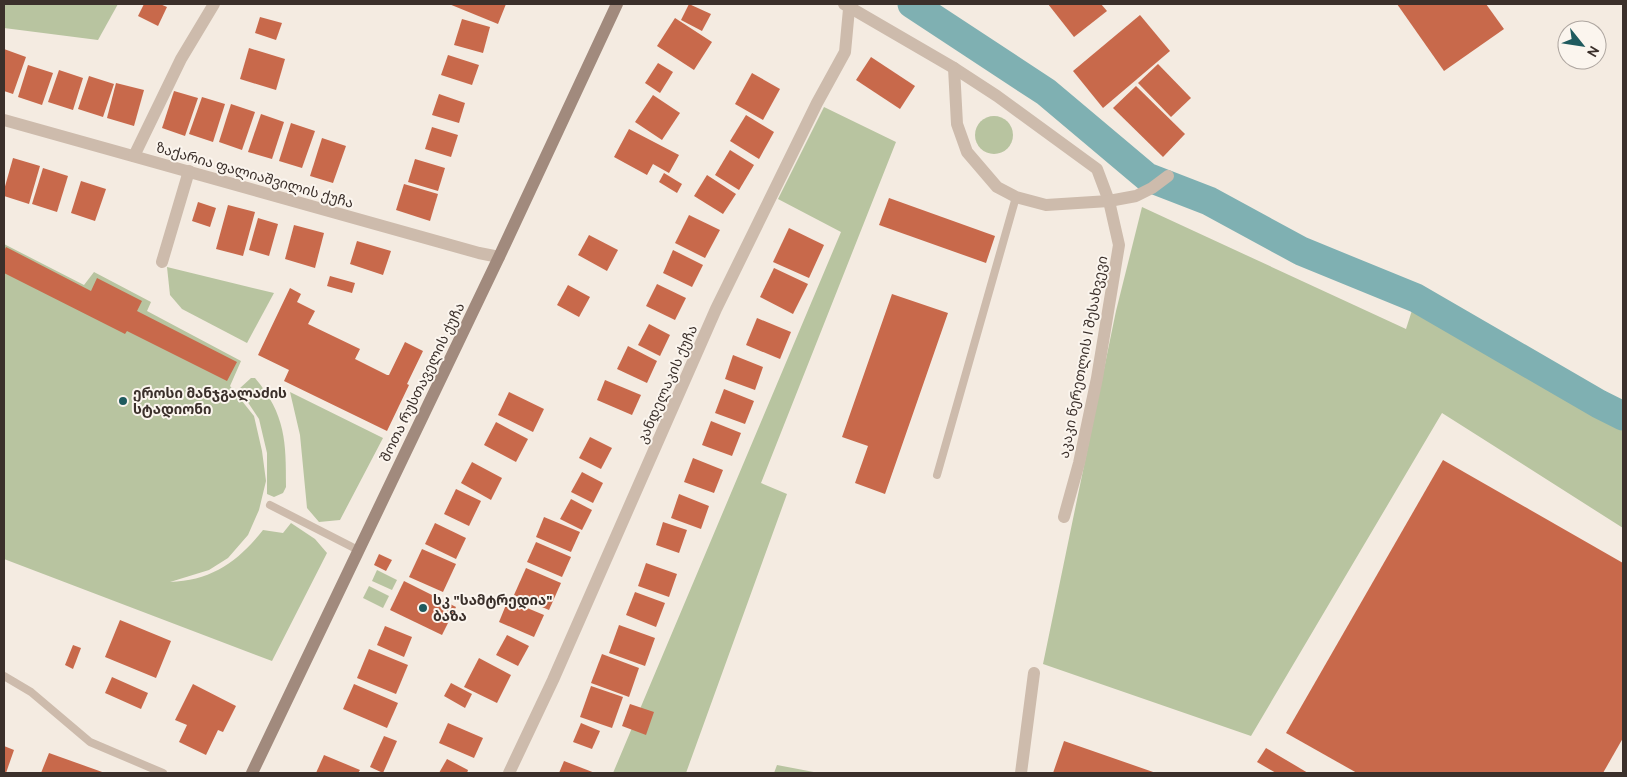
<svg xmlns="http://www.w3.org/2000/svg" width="1627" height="777" viewBox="0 0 1627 777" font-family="Overpass,'Noto Sans Georgian',sans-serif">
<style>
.green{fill:#b8c4a0}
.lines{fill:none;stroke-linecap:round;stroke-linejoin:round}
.river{stroke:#7fb0b2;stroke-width:29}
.building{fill:#c8694b}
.lane{stroke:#cdbbac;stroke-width:8}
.street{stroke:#cdbbac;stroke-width:12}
.secondary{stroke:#a18a7d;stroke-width:12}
.poi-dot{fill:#1f5a5e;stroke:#fbf5ee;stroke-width:2}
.labels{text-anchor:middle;stroke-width:4;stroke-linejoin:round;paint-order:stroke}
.street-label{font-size:14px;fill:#3b302b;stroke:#fbf5ee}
.poi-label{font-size:14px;font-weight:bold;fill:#3b302b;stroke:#fbf5ee;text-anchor:start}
</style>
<rect width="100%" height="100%" fill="#f4ebe1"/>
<g class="green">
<path d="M4 4H118L98 40 4 28Z"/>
<path d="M824 107 896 142 761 483 787 494 686 773H613L841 232 778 199Z"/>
<circle cx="994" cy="135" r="19"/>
<path d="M1142 207 1406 329 1416 298 1599 404 1623 416V528L1442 413 1251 736 1043 664 1116 311Z"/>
<path d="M4 244 84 285 94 272 151 302 147 311 241 361 230 386 254 416 262 451 266 481 259 510 248 535 228 558 209 570 170 582C211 581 239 561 263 530L283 533 291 523 315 539 327 553 272 661 4 559V517H5Z"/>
<path d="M167 267 274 293 247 343 182 309 170 295Z"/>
<path d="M251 378H255C286 415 286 442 286 487L283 493 274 497 267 494V453L259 419 239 389Z"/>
<path d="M290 392 383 438 340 520 319 522 307 508 300 435Z"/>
<path d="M377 570 397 580 392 590 372 581Z"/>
<path d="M369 586 389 596 383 608 363 598Z"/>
<path d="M777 765 819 773H774Z"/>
</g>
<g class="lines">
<path class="river" d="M912 4 1046 92 1147 177 1209 201 1301 251 1416 298 1599 404 1623 416"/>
</g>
<g class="building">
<path d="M144 4H160L167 7 158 26 138 16Z"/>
<path d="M449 4H506L498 24Z"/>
<path d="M689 4 711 14 702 31 681 20Z"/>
<path d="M1048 4H1101L1107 11 1074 37Z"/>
<path d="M1397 4H1486L1504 29 1444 71Z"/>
<path d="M1140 15 1170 51 1103 108 1073 71Z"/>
<path d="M260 17 282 23 276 40 255 33Z"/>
<path d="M675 18 712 42 694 70 657 46Z"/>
<path d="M462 19 490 27 483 53 454 45Z"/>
<path d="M249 48 285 59 276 90 240 79Z"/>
<path d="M4 49 26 57 13 94 4 91Z"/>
<path d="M448 55 479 65 472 85 441 75Z"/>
<path d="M871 57 915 86 900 109 856 80Z"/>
<path d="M658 63 673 72 660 93 645 83Z"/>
<path d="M1158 64 1191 98 1171 117 1138 83Z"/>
<path d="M28 65 53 73 42 105 18 97Z"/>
<path d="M59 70 83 78 73 110 48 102Z"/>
<path d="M752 73 780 89 763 120 735 104Z"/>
<path d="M89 76 114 84 103 117 78 109Z"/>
<path d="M116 83 144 90 134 126 107 118Z"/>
<path d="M1136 86 1185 134 1163 157 1113 108Z"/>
<path d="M174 91 198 98 185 136 162 128Z"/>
<path d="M439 94 465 103 459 123 432 115Z"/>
<path d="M653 95 680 113 662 140 635 122Z"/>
<path d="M202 97 225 104 213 142 189 134Z"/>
<path d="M231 104 255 112 242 150 219 142Z"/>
<path d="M261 114 284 122 272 159 248 152Z"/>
<path d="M746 115 774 132 759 159 730 141Z"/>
<path d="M291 123 315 131 302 168 279 161Z"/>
<path d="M432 127 458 135 451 157 425 149Z"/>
<path d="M629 129 679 155 669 173 653 164 647 175 614 157Z"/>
<path d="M322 138 346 146 333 183 310 176Z"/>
<path d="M730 150 754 165 739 190 715 175Z"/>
<path d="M13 158 40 166 29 204 4 196V190Z"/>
<path d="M415 159 445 168 438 191 408 182Z"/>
<path d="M43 168 68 176 57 212 32 204Z"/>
<path d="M664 173 682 184 677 193 659 182Z"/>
<path d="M707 175 736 194 723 214 694 196Z"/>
<path d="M81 181 106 189 95 221 71 213Z"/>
<path d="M404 184 438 194 430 221 396 210Z"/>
<path d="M889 198 995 236 986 263 879 225Z"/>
<path d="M198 202 216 208 210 227 192 221Z"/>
<path d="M228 205 255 212 243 256 216 249Z"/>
<path d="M689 215 720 230 705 258 675 243Z"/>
<path d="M258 218 278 224 269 256 249 250Z"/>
<path d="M294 225 324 233 315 268 285 259Z"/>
<path d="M789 228 824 245 809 278 773 262Z"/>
<path d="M589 235 618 250 607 271 578 255Z"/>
<path d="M357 241 391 251 383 275 350 264Z"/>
<path d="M6 247 91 291 97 278 142 301 137 311 237 362 227 381 127 331 125 334 4 273V251Z"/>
<path d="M673 250 703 265 692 287 663 273Z"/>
<path d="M774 268 808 284 793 314 760 297Z"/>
<path d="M330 276 355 283 352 293 327 286Z"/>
<path d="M657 284 686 298 675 320 646 306Z"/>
<path d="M568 285 590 297 579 317 557 305Z"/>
<path d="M290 288 301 294 297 302 315 311 308 324 360 349 355 359 387 375H389L405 342 423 351 407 384 409 385 387 431 284 381 289 370 258 355Z"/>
<path d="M892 294 948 313 885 494 855 483 868 446 842 437Z"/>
<path d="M757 318 791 332 780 359 746 345Z"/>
<path d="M649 324 670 335 660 356 638 345Z"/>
<path d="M628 346 657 361 647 383 617 369Z"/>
<path d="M733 355 763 367 755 390 725 379Z"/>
<path d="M605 380 641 395 632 415 597 400Z"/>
<path d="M724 389 754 401 745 424 715 413Z"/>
<path d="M509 392 544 409 533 432 498 415Z"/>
<path d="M711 421 741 433 732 456 702 445Z"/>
<path d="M496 422 528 439 516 462 484 445Z"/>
<path d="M590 437 612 448 601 469 579 458Z"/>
<path d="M693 458 723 470 714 493 684 482Z"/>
<path d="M1443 460 1623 563V738L1603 773H1357L1286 733Z"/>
<path d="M472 462 502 478 491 500 461 483Z"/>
<path d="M582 472 603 483 593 503 571 492Z"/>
<path d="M456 489 481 501 469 526 444 514Z"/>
<path d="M679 494 709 506 701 529 671 518Z"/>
<path d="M571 499 592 510 582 530 560 519Z"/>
<path d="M544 517 580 532 571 552 536 537Z"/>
<path d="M663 522 687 530 679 553 656 545Z"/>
<path d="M435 523 466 538 456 559 425 544Z"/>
<path d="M536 542 571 557 562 577 527 562Z"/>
<path d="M422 549 456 564 443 592 409 577Z"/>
<path d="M379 554 392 560 386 571 374 565Z"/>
<path d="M646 563 677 574 669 597 638 586Z"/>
<path d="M526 568 561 583 549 610 514 595Z"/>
<path d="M404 581 456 607 442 635 390 610Z"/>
<path d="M635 592 665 603 656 627 626 615Z"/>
<path d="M508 600 544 615 534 637 499 622Z"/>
<path d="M120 620 171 641 156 678 105 657Z"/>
<path d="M619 625 655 638 645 666 609 653Z"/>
<path d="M385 626 412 637 404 657 377 645Z"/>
<path d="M507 635 529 646 518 666 496 655Z"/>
<path d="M73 645 81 648 73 669 65 665Z"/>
<path d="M369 649 408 665 396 694 357 678Z"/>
<path d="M602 654 639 668 629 697 591 683Z"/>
<path d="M479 658 511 675 497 703 464 687Z"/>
<path d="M112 677 148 693 141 709 105 693Z"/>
<path d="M451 683 472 694 465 708 444 696Z"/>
<path d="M193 684 236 706 223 732 218 730 206 755 179 742 187 725 175 720Z"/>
<path d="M354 684 398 703 387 728 343 709Z"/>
<path d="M591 686 623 697 612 728 580 717Z"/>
<path d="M630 704 654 712 646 735 622 726Z"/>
<path d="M448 723 483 738 474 758 439 743Z"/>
<path d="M581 723 600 731 592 749 573 742Z"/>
<path d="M384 736 397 741 383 773 370 767Z"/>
<path d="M1064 741 1156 773H1053Z"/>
<path d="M4 746 14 750 6 773H4Z"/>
<path d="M1266 748 1308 773H1276L1257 762Z"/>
<path d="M49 753 105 773H41Z"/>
<path d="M324 755 360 770 358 773H316Z"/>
<path d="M447 759 468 770 467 773H439Z"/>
<path d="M564 761 595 773H559Z"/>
</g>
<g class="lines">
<g class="lane">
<path d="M937 475 1016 197"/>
<path d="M270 505 358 550"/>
<path d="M4 676 31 692 90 742 163 773"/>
</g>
<g class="street">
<path d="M844 4 954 68 997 96 1097 169 1109 201 1119 245 1097 378 1079 463 1064 517"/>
<path d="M954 68 957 124 967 152 997 187 1016 197 1046 205 1109 201 1136 196 1152 188 1168 176"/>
<path d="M4 120 479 253 499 257"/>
<path d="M134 156 181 59 214 4"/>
<path d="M162 262 189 171"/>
<path d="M509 773 553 680 716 309 817 103 845 52 849 9"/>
<path d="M1021 773 1034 673"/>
</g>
<path class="secondary" d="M252 773 499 257 617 4"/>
</g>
<g class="poi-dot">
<circle cx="123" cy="401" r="5"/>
<circle cx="423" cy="608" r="5"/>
</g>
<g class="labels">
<g class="street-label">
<text transform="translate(255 175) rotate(16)" y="5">ზაქარია ფალიაშვილის ქუჩა</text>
<text transform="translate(1083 357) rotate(-79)" y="5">აკაკი წერეთლის I შესახვევი</text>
<text transform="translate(422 382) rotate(-64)" y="5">შოთა რუსთაველის ქუჩა</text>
<text transform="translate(667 384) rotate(-66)" y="5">კანდელაკის ქუჩა</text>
</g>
<g class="poi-label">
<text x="133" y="398">ეროსი მანჯგალაძის<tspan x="133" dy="16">სტადიონი</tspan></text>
<text x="433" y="605">სკ "სამტრედია"<tspan x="433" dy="16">ბაზა</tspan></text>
</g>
</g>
<rect width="1627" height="777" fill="none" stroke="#3b302b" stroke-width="10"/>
<g transform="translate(1582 45) rotate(120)"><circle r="24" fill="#fbf5ee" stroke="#aea6a0"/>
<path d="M0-4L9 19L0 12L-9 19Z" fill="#1f5a5e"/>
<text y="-8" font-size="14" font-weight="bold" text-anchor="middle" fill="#3b302b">N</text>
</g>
</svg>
